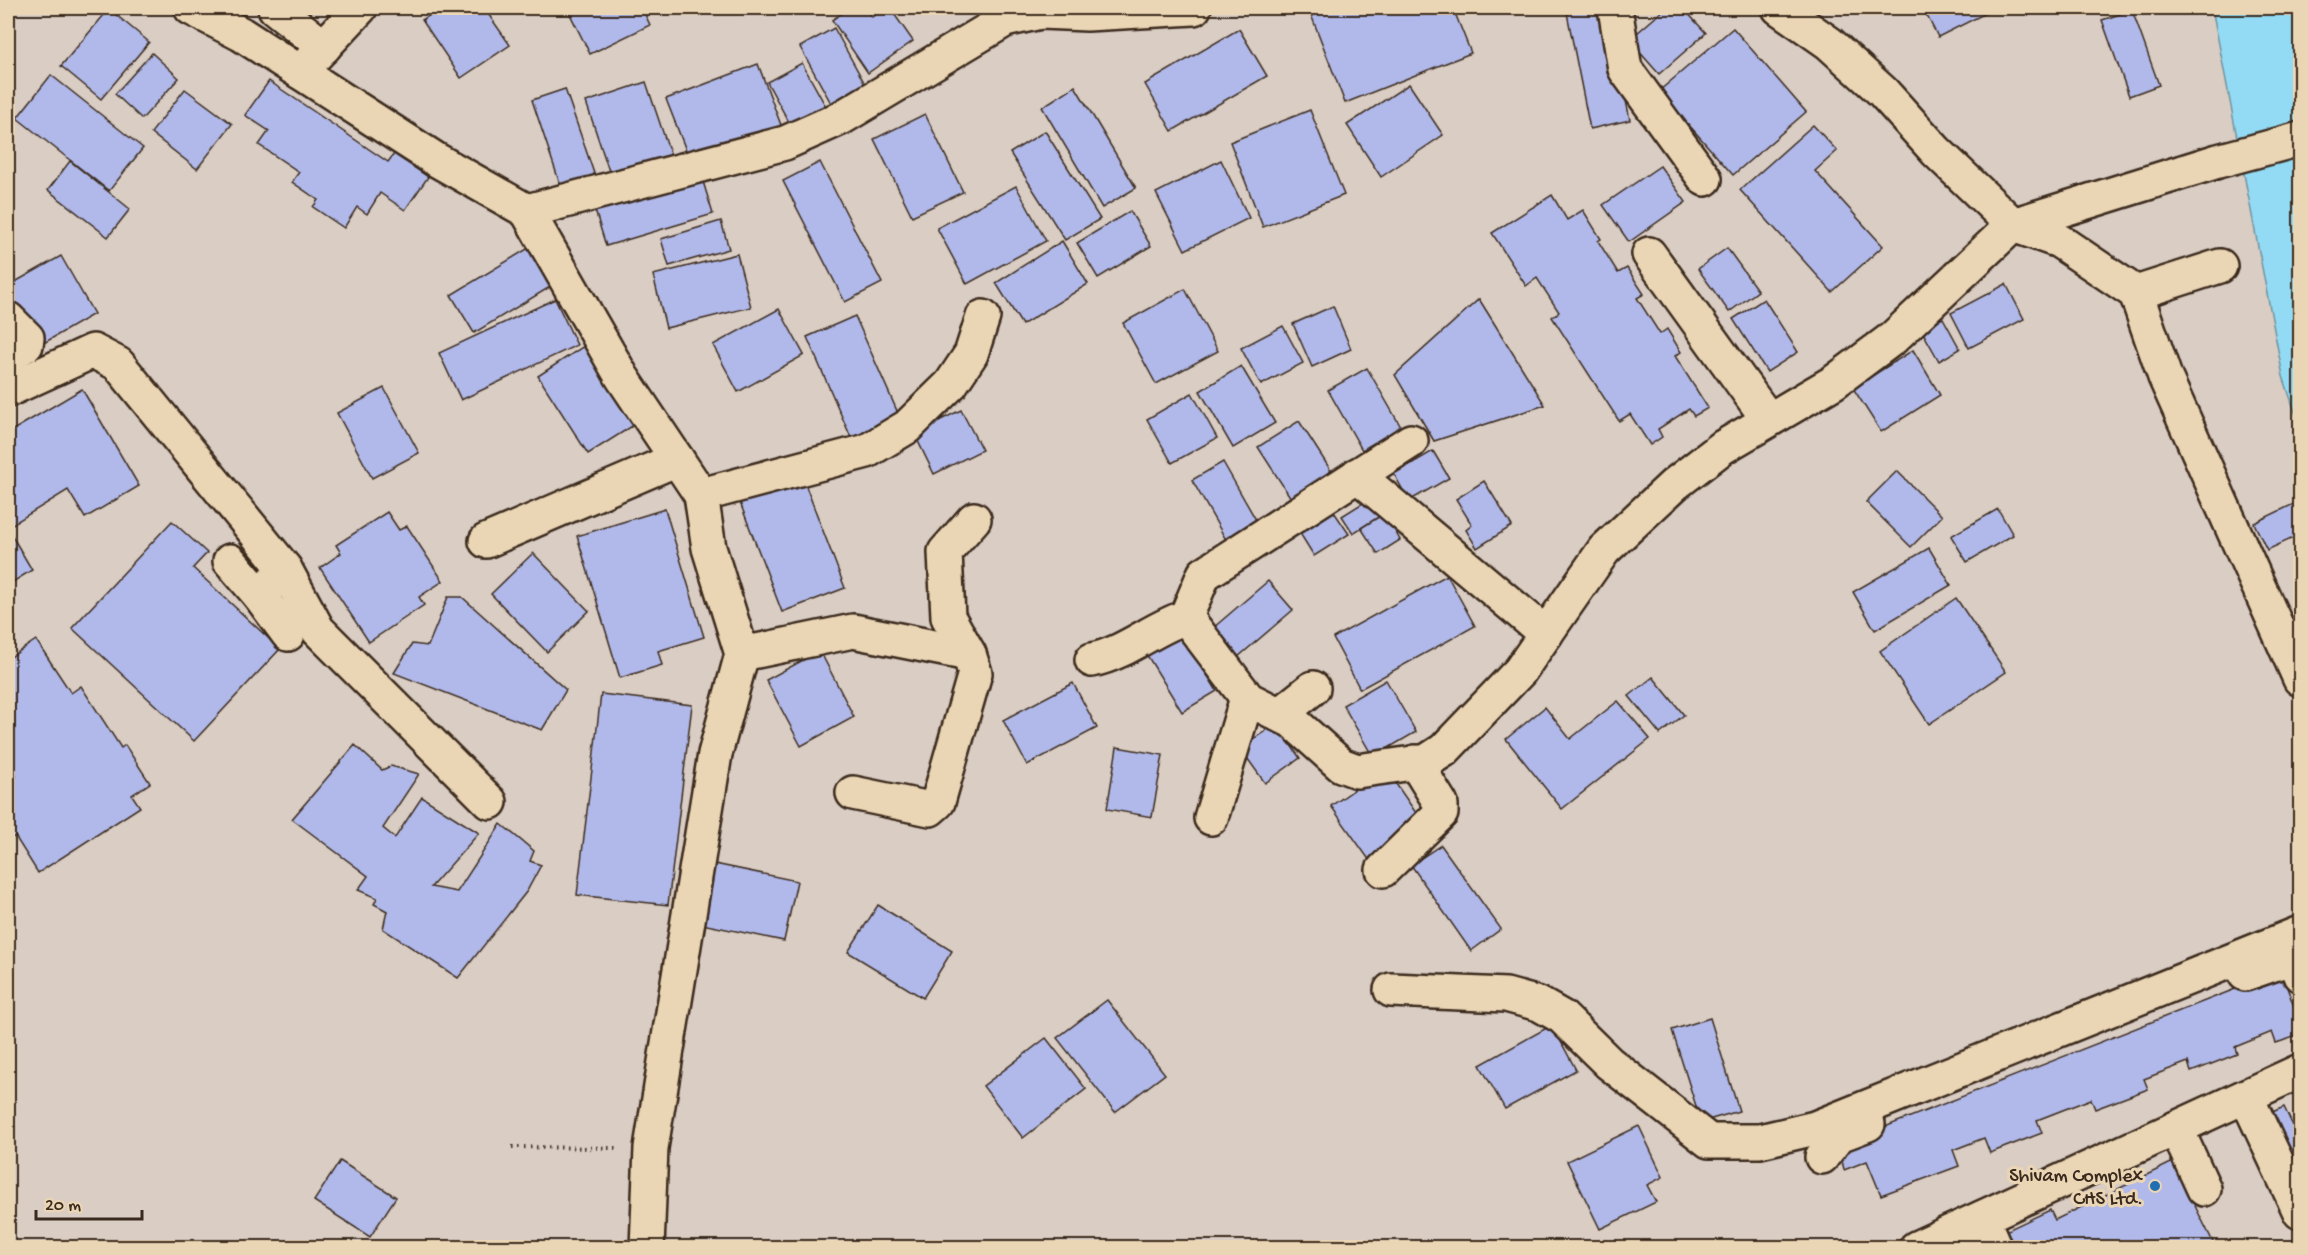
<svg xmlns="http://www.w3.org/2000/svg" width="2308" height="1255" viewBox="0 0 2308 1255" font-family="'Gochi Hand',sans-serif">
<style>
.water{fill:#93dbf5;stroke:#70949f;stroke-width:1.5}
.building{fill:#b0b9ea;stroke:#3b2a1e;stroke-width:1.5}
.lines{fill:none;stroke-linecap:round;stroke-linejoin:round}
.minor-casing{stroke:#3b2a1e;stroke-width:38}
.path{stroke:#3b2a1e;stroke-width:4;stroke-dasharray:1.5 4.5;stroke-linecap:butt}
.minor{stroke:#ead5b4;stroke-width:33}
.poi-dot{fill:#1f6fb2;stroke:#ead5b4;stroke-width:2}
.labels{text-anchor:middle;stroke-width:6;stroke-linejoin:round;paint-order:stroke}
.poi-label{font-size:20px;fill:#3b2a1e;stroke:#ead5b4;text-anchor:end}
</style>
<rect width="100%" height="100%" fill="#d9cdc4"/>
<filter id="ink" filterUnits="userSpaceOnUse"><feTurbulence type="fractalNoise" baseFrequency=".0167" numOctaves="2"/><feDisplacementMap in="SourceGraphic" scale="12" xChannelSelector="R" yChannelSelector="G"/><feConvolveMatrix kernelMatrix="1 2 1 2 8 2 1 2 1" color-interpolation-filters="sRGB"/></filter>
<g filter="url(#ink)">
<path class="water" d="M2212 8H2300V427L2283 376Z"/>
<g class="building">
<path d="M441 8H484L510 45 461 78 422 20Z"/>
<path d="M583 8H642L650 25 590 54 570 14Z"/>
<path d="M850 8H866L872 17 885 8H890L913 41 868 73 832 20Z"/>
<path d="M1321 8H1453L1471 53 1345 103 1310 12Z"/>
<path d="M1566 8H1607L1630 120 1590 129Z"/>
<path d="M1666 8H1683L1706 33 1659 74 1629 40Z"/>
<path d="M1923 8H1986L1988 12 1938 37Z"/>
<path d="M109 9 149 42 101 99 61 66Z"/>
<path d="M2132 10 2159 85 2129 96 2102 20Z"/>
<path d="M834 28 865 84 831 103 800 47Z"/>
<path d="M1733 28 1806 112 1733 175 1659 91Z"/>
<path d="M1239 29 1267 76 1172 131 1145 84Z"/>
<path d="M152 53 179 78 142 119 115 94Z"/>
<path d="M802 63 831 116 796 135 767 82Z"/>
<path d="M758 64 784 133 689 158 666 99Z"/>
<path d="M51 75 143 148 109 191 17 118Z"/>
<path d="M269 81 388 162 394 154 428 177 405 210 380 193 367 214 357 207 344 228 313 207 318 200 292 182 299 172 259 145 269 131 245 115Z"/>
<path d="M646 82 674 165 614 186 586 102Z"/>
<path d="M1409 84 1443 135 1381 177 1347 125Z"/>
<path d="M1075 86 1136 188 1102 208 1042 107Z"/>
<path d="M185 89 232 124 197 169 151 133Z"/>
<path d="M565 89 598 185 564 196 532 100Z"/>
<path d="M1310 110 1344 195 1263 227 1230 142Z"/>
<path d="M925 114 963 192 912 216 874 139Z"/>
<path d="M1813 125 1837 151 1815 171 1883 246 1832 292 1740 190Z"/>
<path d="M1045 131 1100 219 1065 240 1010 153Z"/>
<path d="M1221 160 1249 218 1185 250 1156 193Z"/>
<path d="M70 161 130 209 108 237 48 190Z"/>
<path d="M820 162 882 283 845 302 783 181Z"/>
<path d="M1660 166 1686 202 1629 242 1603 205Z"/>
<path d="M701 175 713 214 606 246 594 207Z"/>
<path d="M1016 186 1046 241 967 284 937 228Z"/>
<path d="M1552 195 1567 220 1583 210 1601 239 1598 241 1618 273 1627 268 1644 294 1637 298 1660 334 1667 329 1681 352 1675 356 1708 408 1694 416 1689 409 1658 429 1662 437 1650 445 1630 414 1619 421 1552 317 1559 312 1537 278 1526 286 1492 233Z"/>
<path d="M1130 211 1151 246 1098 278 1077 243Z"/>
<path d="M721 221 729 249 669 266 661 239Z"/>
<path d="M1062 241 1088 284 1022 325 996 283Z"/>
<path d="M8 244 15 256 8 261Z"/>
<path d="M532 246 555 284 474 333 451 295Z"/>
<path d="M1727 248 1758 291 1729 312 1698 269Z"/>
<path d="M737 254 751 307 666 328 653 275Z"/>
<path d="M61 256 94 314 37 347 8 297V286Z"/>
<path d="M2006 284 2024 319 1969 348 1951 313Z"/>
<path d="M1185 289 1218 351 1156 384 1123 323Z"/>
<path d="M555 299 577 345 461 400 439 353Z"/>
<path d="M1479 299 1545 405 1434 441 1395 375Z"/>
<path d="M1764 299 1798 352 1767 372 1733 319Z"/>
<path d="M1333 306 1351 349 1312 367 1293 324Z"/>
<path d="M779 309 804 355 738 392 713 345Z"/>
<path d="M855 316 901 420 853 442 807 337Z"/>
<path d="M1943 318 1960 349 1939 361 1921 329Z"/>
<path d="M1283 326 1303 363 1261 385 1241 348Z"/>
<path d="M584 346 634 425 588 454 538 376Z"/>
<path d="M1913 350 1940 395 1881 432 1853 388Z"/>
<path d="M1241 366 1275 423 1233 448 1200 391Z"/>
<path d="M1367 368 1401 427 1362 450 1328 390Z"/>
<path d="M384 388 419 453 372 478 337 413Z"/>
<path d="M82 389 139 486 85 518 68 490 8 527V433Z"/>
<path d="M1192 393 1217 438 1172 463 1147 419Z"/>
<path d="M961 410 982 450 934 474 914 433Z"/>
<path d="M1299 421 1337 480 1296 506 1258 447Z"/>
<path d="M1433 451 1449 478 1409 501 1394 474Z"/>
<path d="M1223 462 1260 527 1229 545 1192 480Z"/>
<path d="M1897 471 1942 516 1911 547 1866 502Z"/>
<path d="M802 476 845 588 782 612 739 500Z"/>
<path d="M1484 481 1512 526 1477 548 1466 530 1472 525 1456 499Z"/>
<path d="M1374 496 1385 513 1353 533 1342 516Z"/>
<path d="M1326 500 1349 534 1314 556 1293 522Z"/>
<path d="M2300 501V535L2267 550 2254 523Z"/>
<path d="M665 509 704 637 658 651 662 665 620 678 577 536Z"/>
<path d="M1998 509 2013 535 1967 562 1951 536Z"/>
<path d="M387 512 399 530 407 526 443 581 419 597 424 605 369 642 320 568 341 553 336 545Z"/>
<path d="M1385 513 1400 540 1378 554 1361 528Z"/>
<path d="M172 521 207 553 193 568 280 649 194 741 72 628Z"/>
<path d="M8 529 32 570 8 585Z"/>
<path d="M1929 548 1951 585 1875 630 1853 592Z"/>
<path d="M533 553 589 611 547 652 491 594Z"/>
<path d="M1447 575 1475 626 1360 689 1333 638Z"/>
<path d="M1268 581 1293 610 1238 657 1213 628Z"/>
<path d="M448 597H462L566 690 542 730 394 673 412 644 428 646Z"/>
<path d="M1956 598 2006 672 1929 724 1880 651Z"/>
<path d="M1180 630 1217 691 1182 712 1145 652Z"/>
<path d="M36 640 71 693 81 686 121 748 125 745 150 783 132 795 140 807 38 873 15 836 8 841V782L16 776 8 764V759L12 756 8 749V659Z"/>
<path d="M820 651 854 717 801 746 766 680Z"/>
<path d="M1653 677 1684 715 1660 734 1629 696Z"/>
<path d="M1386 680 1416 732 1373 757 1343 705Z"/>
<path d="M1073 683 1097 728 1027 765 1003 720Z"/>
<path d="M601 694 692 705 668 905 577 895Z"/>
<path d="M1618 701 1650 739 1562 809 1506 739 1545 707 1570 739Z"/>
<path d="M1276 724 1300 758 1265 783 1240 748Z"/>
<path d="M355 745 382 770 391 766 419 774 383 828 395 838 422 797 479 833 431 887 457 892 501 824 534 851 530 861 541 865 527 891 458 978 383 929 387 911 374 904 377 898 358 890 368 876 292 819Z"/>
<path d="M1117 747 1163 755 1152 817 1107 809Z"/>
<path d="M1385 768 1423 823 1370 861 1331 806Z"/>
<path d="M1441 845 1501 929 1471 951 1411 865Z"/>
<path d="M710 863 797 881 784 941 697 923Z"/>
<path d="M878 905 952 951 923 998 848 952Z"/>
<path d="M2281 971 2300 1023V1035L2276 1043 2272 1032 2235 1047 2237 1054 2191 1072 2188 1062 2144 1079 2148 1089 2095 1109 2091 1099 2037 1120 2042 1133 1990 1153 1984 1138 1953 1150 1959 1166 1881 1195 1867 1161 1844 1170 1839 1145Z"/>
<path d="M1107 1000 1165 1074 1115 1112 1057 1038Z"/>
<path d="M1710 1018 1739 1111 1701 1122 1672 1030Z"/>
<path d="M1552 1025 1576 1070 1505 1109 1480 1065Z"/>
<path d="M1046 1038 1086 1089 1023 1138 983 1086Z"/>
<path d="M2284 1107 2294 1128 2300 1125V1204L2263 1116Z"/>
<path d="M1639 1126 1663 1177 1647 1185 1656 1202 1600 1229 1567 1161Z"/>
<path d="M340 1161 396 1197 370 1237 314 1201Z"/>
<path d="M2173 1162 2216 1248H2003L1997 1235 2050 1210 2055 1220Z"/>
</g>
<g class="lines">
<g class="minor-casing">
<g id="minor">
<path d="M191 8 241 34 435 159 527 211 622 377 701 495 709 548 742 654 715 754 651 1148 647 1248"/>
<path d="M275 8 324 47"/>
<path d="M1615 8 1625 69 1705 179"/>
<path d="M1779 8 1829 43 1883 92 1936 151 2013 225 2059 241 2136 293 2165 377 2300 679"/>
<path d="M300 72 360 8"/>
<path d="M527 211 785 143 841 118 1005 20 1041 12 1087 14 1194 8"/>
<path d="M1649 254 1768 419"/>
<path d="M2136 293 2220 266"/>
<path d="M8 319 27 338 26 345 8 355"/>
<path d="M8 390 93 351 118 364 285 569 318 630 490 802"/>
<path d="M1411 441 1204 574 1186 617 1248 699 1292 721 1341 765 1357 771 1427 761 1444 750 1520 671 1604 550 1675 484 1723 447 1834 382 1893 338 2013 225 2218 161 2300 139"/>
<path d="M1357 475 1546 634"/>
<path d="M701 495 867 451 907 427 951 384 971 354 983 317"/>
<path d="M486 541 677 459"/>
<path d="M230 561 260 596"/>
<path d="M285 569 260 596 288 634"/>
<path d="M742 654 853 631 969 654 948 617 945 552 974 519"/>
<path d="M1092 660C1126 653 1153 628 1186 617"/>
<path d="M1279 715 1313 688"/>
<path d="M853 793 930 809 938 802 975 673 969 654"/>
<path d="M1211 818 1247 698"/>
<path d="M1383 870 1441 813V804L1415 762"/>
<path d="M2245 974 2285 960 2298 968 2300 975"/>
<path d="M1391 990 1506 995 1539 1004 1562 1017 1609 1063 1709 1141H1760L1815 1128 2300 933"/>
<path d="M2246 1096 2300 1212"/>
<path d="M2176 1128 2204 1189"/>
<path d="M1822 1157 1839 1135 1868 1124"/>
<path d="M1982 1218 1995 1248"/>
<path d="M1916 1248 2300 1071"/>
</g>
</g>
<path class="path" d="M512 1147 618 1148"/>
<use href="#minor" class="minor"/>
</g>
</g>
<circle class="poi-dot" cx="2155" cy="1186" r="6"/>
<g class="labels">
<g class="poi-label">
<text x="2143" y="1181">Shivam Complex<tspan x="2143" dy="23">CHS Ltd.</tspan></text>
</g>
</g>
<rect width="2308" height="1255" fill="none" stroke="#ead5b4" stroke-width="30"/>
<rect x="15" y="15" width="2278" height="1225" fill="none" stroke="#3b2a1e" stroke-width="2" filter="url(#ink)"/>
<path d="M36 1210v9h106v-9" fill="none" stroke="#3b2a1e" stroke-width="3"/>
<text x="45" y="1210" font-size="18" fill="#3b2a1e" stroke="#ead5b4" stroke-width="4.5" paint-order="stroke">20 m</text>
</svg>
